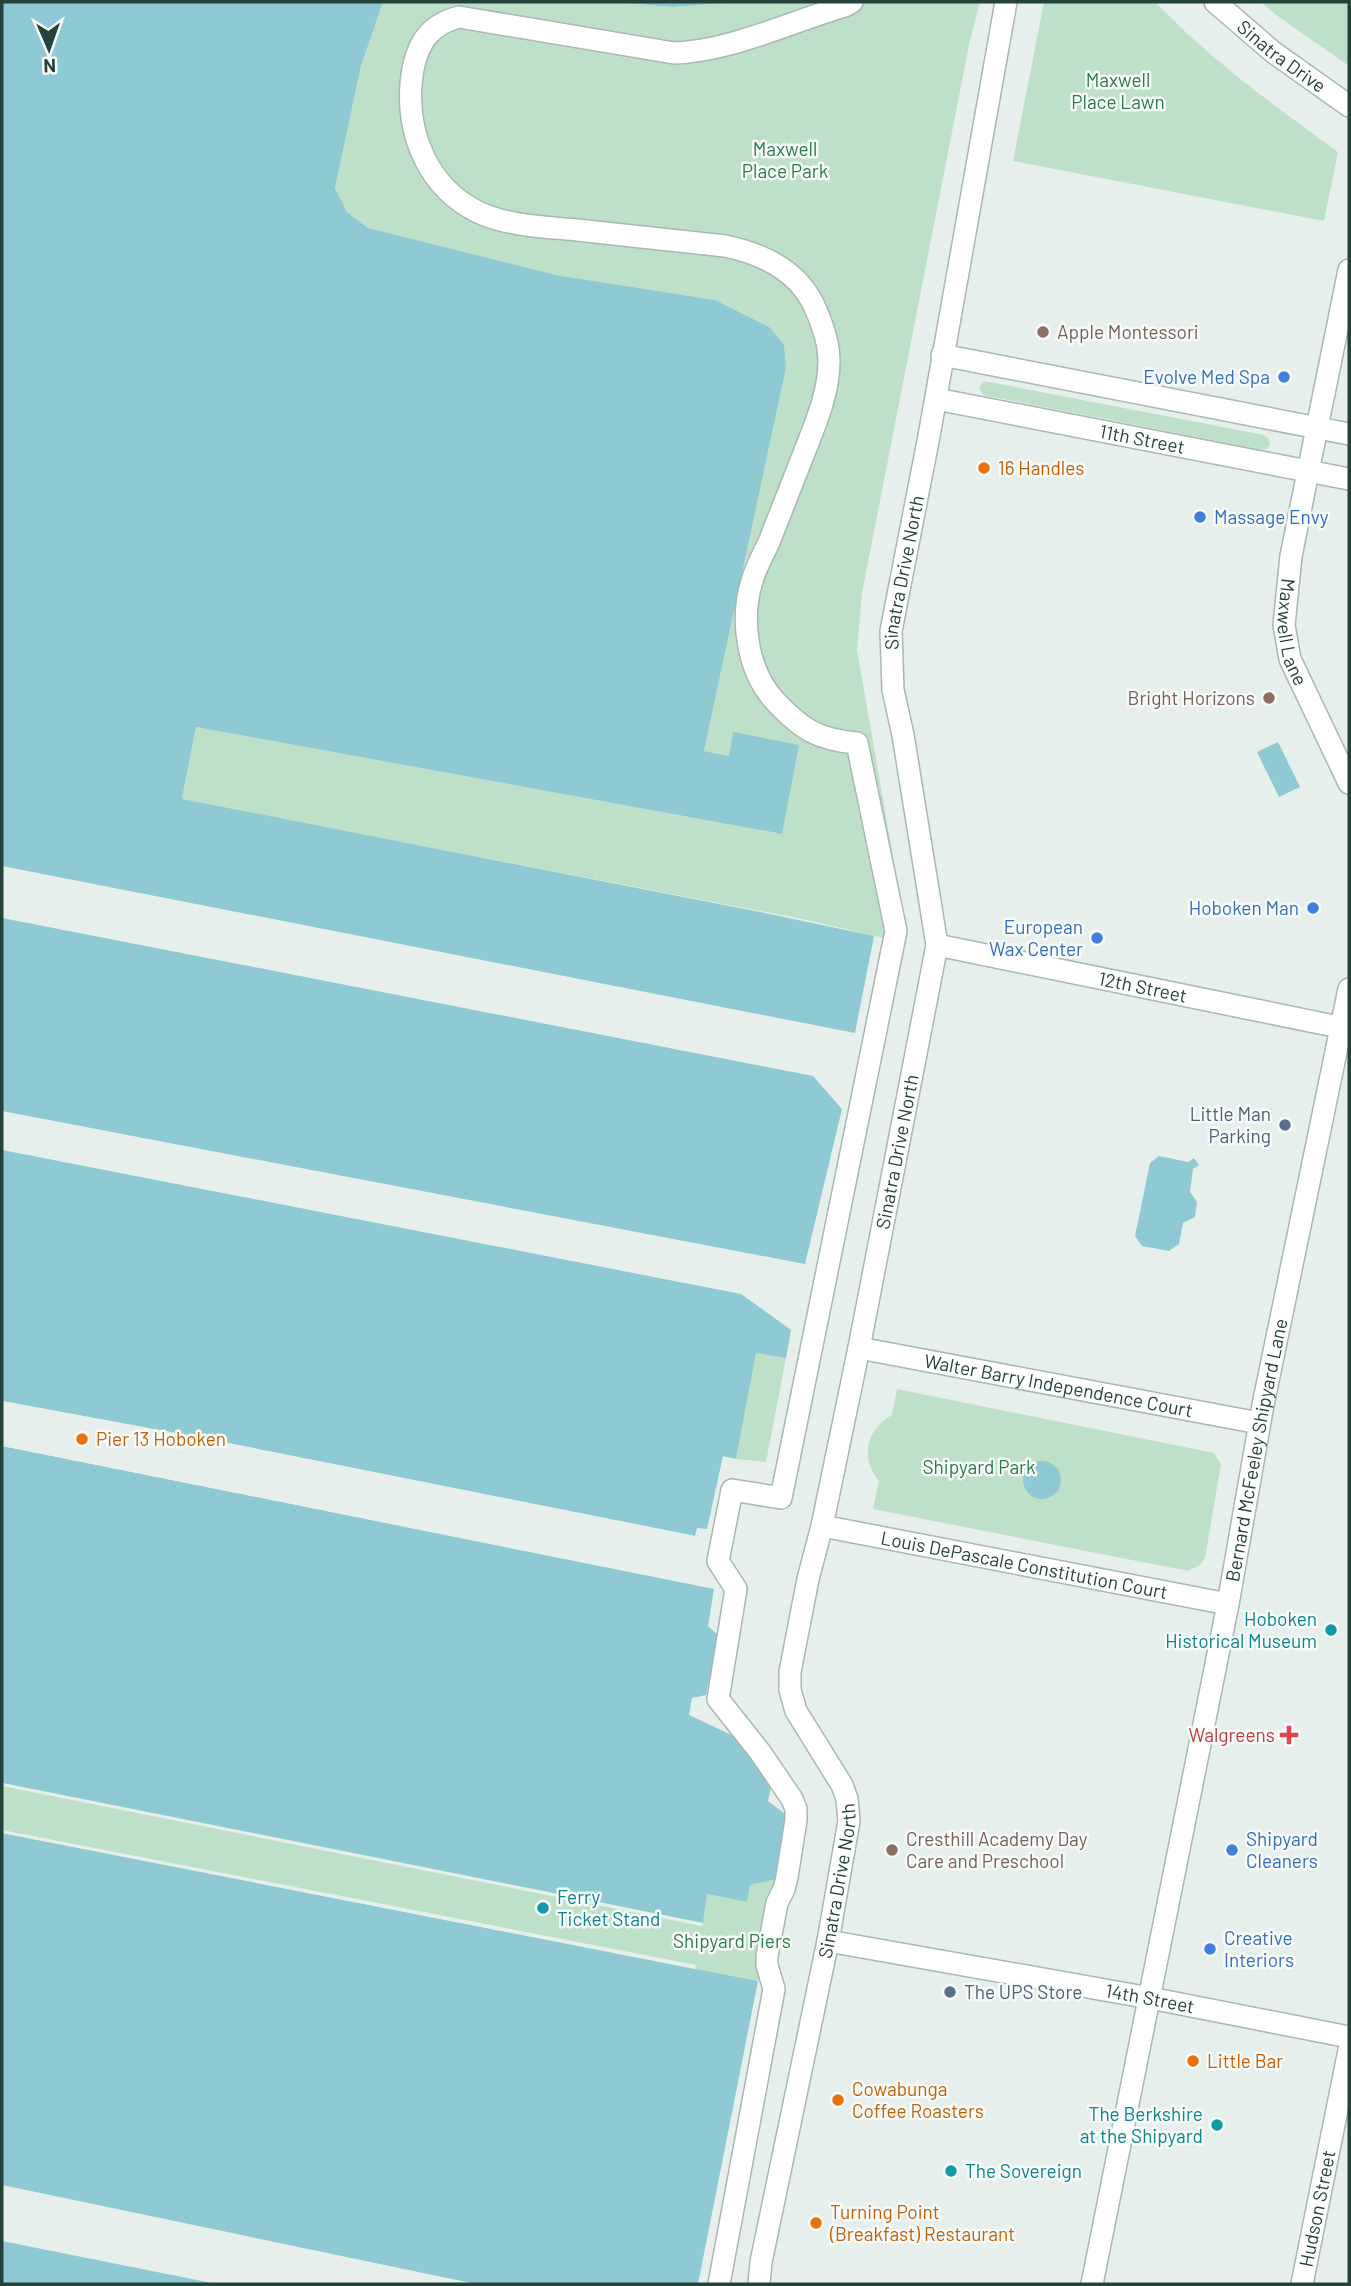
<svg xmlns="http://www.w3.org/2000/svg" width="1351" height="2286" viewBox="0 0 1351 2286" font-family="Barlow,sans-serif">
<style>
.green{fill:#bfe0c8}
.water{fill:#8ec9d4}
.pier{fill:#e6efeb}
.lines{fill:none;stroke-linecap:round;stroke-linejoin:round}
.minor-casing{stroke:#a8b8b2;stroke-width:24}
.minor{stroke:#fff;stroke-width:21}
.education-dot{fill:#8d6e63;stroke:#f7fbf9;stroke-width:2.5}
.shop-dot{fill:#3f7fe0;stroke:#f7fbf9;stroke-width:2.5}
.food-dot{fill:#e8710a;stroke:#f7fbf9;stroke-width:2.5}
.service-dot{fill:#5c6f8a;stroke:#f7fbf9;stroke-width:2.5}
.culture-dot{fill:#0f9aa8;stroke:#f7fbf9;stroke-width:2.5}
.health-dot{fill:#e0444e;stroke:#f7fbf9;stroke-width:2.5}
.labels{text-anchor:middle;stroke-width:5;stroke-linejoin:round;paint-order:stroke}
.street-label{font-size:19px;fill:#24423a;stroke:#f7fbf9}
.park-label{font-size:19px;fill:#2d7a4b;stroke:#f7fbf9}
.education-label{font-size:19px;fill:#785e54;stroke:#f7fbf9;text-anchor:start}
.shop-label{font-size:19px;fill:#366cbe;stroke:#f7fbf9;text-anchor:end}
.food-label{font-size:19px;fill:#c56008;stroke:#f7fbf9;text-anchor:start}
.service-label{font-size:19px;fill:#4e5e75;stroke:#f7fbf9;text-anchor:end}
.culture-label{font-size:19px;fill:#0d838f;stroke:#f7fbf9;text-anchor:end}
.health-label{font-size:19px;fill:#be3a42;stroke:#f7fbf9;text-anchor:end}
</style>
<rect width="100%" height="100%" fill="#e6efeb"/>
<g class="green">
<path d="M383 2H613L673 7 738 2H980L970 40 862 593 857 650 897 880 904 923 902 940 874 936 807 920 182 800 196 727 782 834 733 733 729 756 704 751 786 368 715 300 556 275 368 228 347 212 335 188 361 66Z"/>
<path d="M1044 2H1155C1211 60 1273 105 1338 152L1324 221 1013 161Z"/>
<path d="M1261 2H1349V66C1320 44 1288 26 1261 2Z"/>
<path d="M984 381 1264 435 1269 439 1270 445 1267 449H1259L983 395 979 387Z"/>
<path d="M756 1352 786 1358 766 1462 736 1459Z"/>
<path d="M897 1389 1214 1453 1221 1464 1205 1558 1200 1565 1188 1571 873 1509 879 1481C860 1458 866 1430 892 1415Z"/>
<path d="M2 1783 703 1922 707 1894 747 1902 750 1885 779 1879 758 1981 2 1833Z"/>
</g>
<g class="water">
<path d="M2 2H383L361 66 335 188 347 212 368 228 556 275 715 300 769 327 784 345 786 368 704 751 729 756 733 732 799 745 782 834 196 727 182 799 765 913 874 936 855 1033 2 866Z"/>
<path d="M613 2H738L673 7Z"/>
<path d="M1278 742 1300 787 1279 797 1257 752Z"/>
<path d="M2 918 813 1076 842 1109 805 1264 2 1111Z"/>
<path d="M2 1150 741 1294 791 1330 786 1358 756 1353 736 1459 723 1456 707 1529 697 1528 695 1536 208 1439 2 1401Z"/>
<path d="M1159 1156 1188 1162 1194 1158 1199 1165 1193 1169 1190 1192 1197 1202 1195 1217 1183 1223 1179 1244 1169 1251 1142 1246 1135 1236 1150 1163Z"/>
<path d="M2 1446 714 1589 708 1626 718 1635 706 1695 692 1698 689 1715 738 1738 772 1783 768 1801 789 1817 779 1879 750 1885 747 1902 707 1894 703 1923 2 1783Z"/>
<circle cx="1042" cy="1480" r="19"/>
<path d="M2 1833 758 1981 698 2284H476L2 2185Z"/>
<path d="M2 2241 217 2284H2Z"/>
</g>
<g class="pier">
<path d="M2 1401 208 1439 695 1536 696 1539 208 1443 2 1405Z"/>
<path d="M2 1443 707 1584 708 1587 2 1446Z"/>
<path d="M2 1783 703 1923 702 1926 2 1786Z"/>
<path d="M2 1830 696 1965 695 1969 2 1833Z"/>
</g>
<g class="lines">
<g class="minor-casing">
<g id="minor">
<path id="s1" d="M1215 2 1273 52 1349 106"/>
<path id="s2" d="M1349 270 1291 556 1284 625 1290 659 1349 783"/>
<path d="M942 355 1349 434"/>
<path id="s3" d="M936 399 1349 479"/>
<path id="s4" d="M937 945 1349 1029"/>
<path id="s5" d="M859 1348 1259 1423"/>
<path id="s6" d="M822 1526 1228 1604"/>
<path id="s7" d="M828 1941 1150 1998 1349 2037"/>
<path d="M719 2284 774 1989 767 1965V1956L777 1903 784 1889 787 1877 796 1820V1809L792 1799 760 1752 718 1699 736 1589 718 1561 732 1490 781 1498 896 931 857 743C818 740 801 729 775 701 747 671 740 619 752 581 756 567 763 555 769 542 781 511 794 479 806 448 817 420 829 391 829 361 829 343 823 326 816 310 800 271 764 254 725 246 676 241 626 235 577 230 546 227 507 226 478 212 429 188 407 136 411 84 414 51 424 26 459 17L674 53C731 51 790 22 845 6L852 2"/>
<path id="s8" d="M759 2284 761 2262 828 1941 849 1821 847 1799 842 1785 796 1711 790 1690V1672L808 1579 822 1526 859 1348 937 945 903 735 893 690 891 631 929 436 1006 2"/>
<path id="s9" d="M1092 2284 1228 1604 1263 1405 1349 989"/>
<path id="s10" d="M1302 2284 1349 2050"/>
</g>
</g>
<use href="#minor" class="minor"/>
</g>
<g class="education-dot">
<circle cx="1043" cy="332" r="7"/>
<circle cx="1269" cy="698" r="7"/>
<circle cx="892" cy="1850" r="7"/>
</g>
<g class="shop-dot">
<circle cx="1284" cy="377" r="7"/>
<circle cx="1200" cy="517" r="7"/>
<circle cx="1313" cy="908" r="7"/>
<circle cx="1097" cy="938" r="7"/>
<circle cx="1232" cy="1850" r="7"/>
<circle cx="1210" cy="1949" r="7"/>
</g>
<g class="food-dot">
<circle cx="984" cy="468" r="7"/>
<circle cx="82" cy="1439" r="7"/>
<circle cx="1193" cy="2061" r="7"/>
<circle cx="838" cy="2100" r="7"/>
<circle cx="816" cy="2223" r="7"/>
</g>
<g class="service-dot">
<circle cx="1285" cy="1125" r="7"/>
<circle cx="950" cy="1992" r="7"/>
</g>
<g class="culture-dot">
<circle cx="1331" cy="1630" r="7"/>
<circle cx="543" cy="1908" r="7"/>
<circle cx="1217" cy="2125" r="7"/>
<circle cx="951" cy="2171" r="7"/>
</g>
<path class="health-dot" d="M1285.5 1724.5h7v7h7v7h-7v7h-7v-7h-7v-7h7z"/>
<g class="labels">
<g class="street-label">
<text dy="7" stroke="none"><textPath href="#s1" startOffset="86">Sinatra Drive</textPath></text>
<text dy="7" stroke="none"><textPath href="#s3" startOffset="210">11th Street</textPath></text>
<text dy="7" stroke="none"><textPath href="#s8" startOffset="1755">Sinatra Drive North</textPath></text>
<text dy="7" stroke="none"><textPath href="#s2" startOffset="369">Maxwell Lane</textPath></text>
<text dy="7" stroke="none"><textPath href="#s4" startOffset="210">12th Street</textPath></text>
<text dy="7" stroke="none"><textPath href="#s8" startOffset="1167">Sinatra Drive North</textPath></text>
<text dy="7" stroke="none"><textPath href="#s5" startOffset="203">Walter Barry Independence Court</textPath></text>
<text dy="7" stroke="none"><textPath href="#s9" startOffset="850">Bernard McFeeley Shipyard Lane</textPath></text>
<text dy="7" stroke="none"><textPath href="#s6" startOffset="206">Louis DePascale Constitution Court</textPath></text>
<text dy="7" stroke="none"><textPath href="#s8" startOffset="411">Sinatra Drive North</textPath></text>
<text dy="7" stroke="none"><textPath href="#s7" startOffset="327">14th Street</textPath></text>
<text dy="7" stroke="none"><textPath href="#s10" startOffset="77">Hudson Street</textPath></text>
</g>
<g class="park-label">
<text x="1118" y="87">Maxwell<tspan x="1118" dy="22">Place Lawn</tspan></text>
<text x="785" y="156">Maxwell<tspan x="785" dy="22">Place Park</tspan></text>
<text x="979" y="1474">Shipyard Park</text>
<text x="732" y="1948">Shipyard Piers</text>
</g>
<g class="education-label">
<text x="1057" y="339">Apple Montessori</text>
<text x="1255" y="705" text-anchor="end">Bright Horizons</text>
<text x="906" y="1846">Cresthill Academy Day<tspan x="906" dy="22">Care and Preschool</tspan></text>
</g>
<g class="shop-label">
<text x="1270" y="384">Evolve Med Spa</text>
<text x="1214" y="524" text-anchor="start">Massage Envy</text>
<text x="1299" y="915">Hoboken Man</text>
<text x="1083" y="934">European<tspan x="1083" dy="22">Wax Center</tspan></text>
<text x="1246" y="1846" text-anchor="start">Shipyard<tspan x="1246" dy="22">Cleaners</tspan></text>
<text x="1224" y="1945" text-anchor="start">Creative<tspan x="1224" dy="22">Interiors</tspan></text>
</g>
<g class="food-label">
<text x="998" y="475">16 Handles</text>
<text x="96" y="1446">Pier 13 Hoboken</text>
<text x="1207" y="2068">Little Bar</text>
<text x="852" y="2096">Cowabunga<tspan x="852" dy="22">Coffee Roasters</tspan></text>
<text x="830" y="2219">Turning Point<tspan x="830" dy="22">(Breakfast) Restaurant</tspan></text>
</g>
<g class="service-label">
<text x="1271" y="1121">Little Man<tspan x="1271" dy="22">Parking</tspan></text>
<text x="964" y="1999" text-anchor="start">The UPS Store</text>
</g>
<g class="culture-label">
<text x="1317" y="1626">Hoboken<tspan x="1317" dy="22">Historical Museum</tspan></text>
<text x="557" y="1904" text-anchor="start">Ferry<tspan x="557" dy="22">Ticket Stand</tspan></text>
<text x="1203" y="2121">The Berkshire<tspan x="1203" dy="22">at the Shipyard</tspan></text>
<text x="965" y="2178" text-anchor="start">The Sovereign</text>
</g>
<g class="health-label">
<text x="1275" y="1742">Walgreens</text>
</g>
</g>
<rect width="1351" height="2286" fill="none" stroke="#24423a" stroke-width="7"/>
<g transform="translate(49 49) rotate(178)" stroke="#f7fbf9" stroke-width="5" paint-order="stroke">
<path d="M0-5L12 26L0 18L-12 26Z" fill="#24423a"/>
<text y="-10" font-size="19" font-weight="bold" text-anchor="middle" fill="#24423a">N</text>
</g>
</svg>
